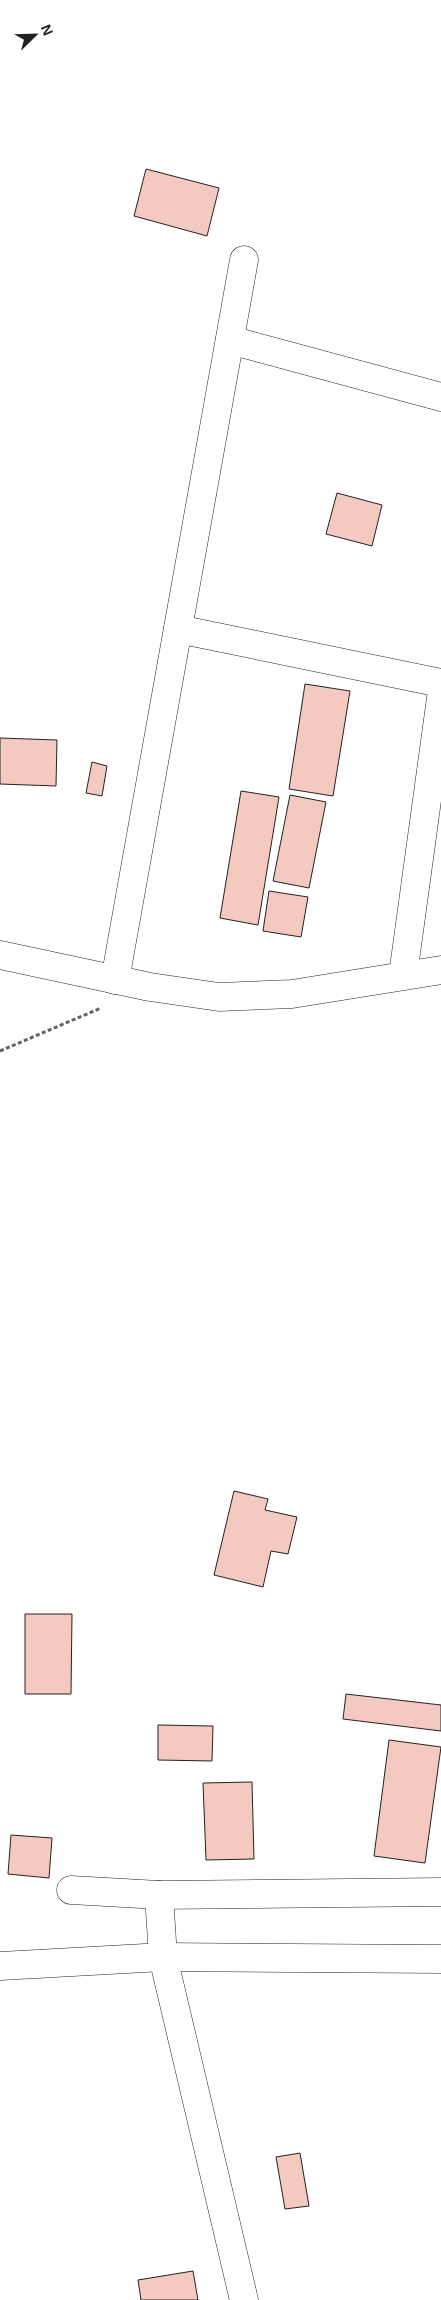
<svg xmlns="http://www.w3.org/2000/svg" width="441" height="2300" viewBox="0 0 441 2300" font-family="Arial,sans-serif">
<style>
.building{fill:#f3c9c0;stroke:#222}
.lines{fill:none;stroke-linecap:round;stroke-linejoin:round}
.street-casing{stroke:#222;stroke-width:29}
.secondary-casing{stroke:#222;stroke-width:29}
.path{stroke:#646464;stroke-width:3;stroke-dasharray:4 2.5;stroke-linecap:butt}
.street{stroke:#fff;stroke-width:28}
.secondary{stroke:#fff;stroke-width:28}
</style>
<rect width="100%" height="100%" fill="#fff"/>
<g class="building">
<path d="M146 169 219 188 207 236 134 216Z"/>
<path d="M337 493 382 505 372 546 326 534Z"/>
<path d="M305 684 350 691 333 796 289 789Z"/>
<path d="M0 738 57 740 56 786 0 784Z"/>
<path d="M92 762 107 766 102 796 86 793Z"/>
<path d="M241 791 279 797 258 925 220 918Z"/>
<path d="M290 795 326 802 309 888 273 881Z"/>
<path d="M269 891 308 897 301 937 263 931Z"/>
<path d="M234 1491 268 1499 265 1510 297 1517 288 1554 271 1551 263 1587 214 1575Z"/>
<path d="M25 1614H72L71 1694H25Z"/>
<path d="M346 1694 441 1705V1731L343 1719Z"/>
<path d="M158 1725 213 1726 212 1761 158 1760Z"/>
<path d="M389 1740 441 1747 425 1863 374 1856Z"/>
<path d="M252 1782 254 1859 206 1860 203 1783Z"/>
<path d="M11 1835 52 1838 49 1878 8 1874Z"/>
<path d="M300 2153 309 2206 285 2209 276 2157Z"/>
<path d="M193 2271 198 2300H141L138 2280Z"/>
</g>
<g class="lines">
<g class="street-casing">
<g id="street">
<path d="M230 340 441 397"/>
<path d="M178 629 441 683"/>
<path d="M0 955 150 987 219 997 292 994 441 970"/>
<path d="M403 975 441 698"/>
<path d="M115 980 244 260"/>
<path d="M71 1890 159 1895 441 1892"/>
<path d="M159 1895 163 1957 244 2300"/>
</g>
</g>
<g class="secondary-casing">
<path id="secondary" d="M0 1966 163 1957 441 1959"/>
</g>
<path class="path" d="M0 1051 101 1008"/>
<use href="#street" class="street"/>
<use href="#secondary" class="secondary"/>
</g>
<g transform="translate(35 35) rotate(67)" stroke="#ffffff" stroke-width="4" paint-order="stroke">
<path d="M0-4L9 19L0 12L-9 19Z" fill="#222222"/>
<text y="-8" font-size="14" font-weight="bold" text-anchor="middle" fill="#222222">N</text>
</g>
</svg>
